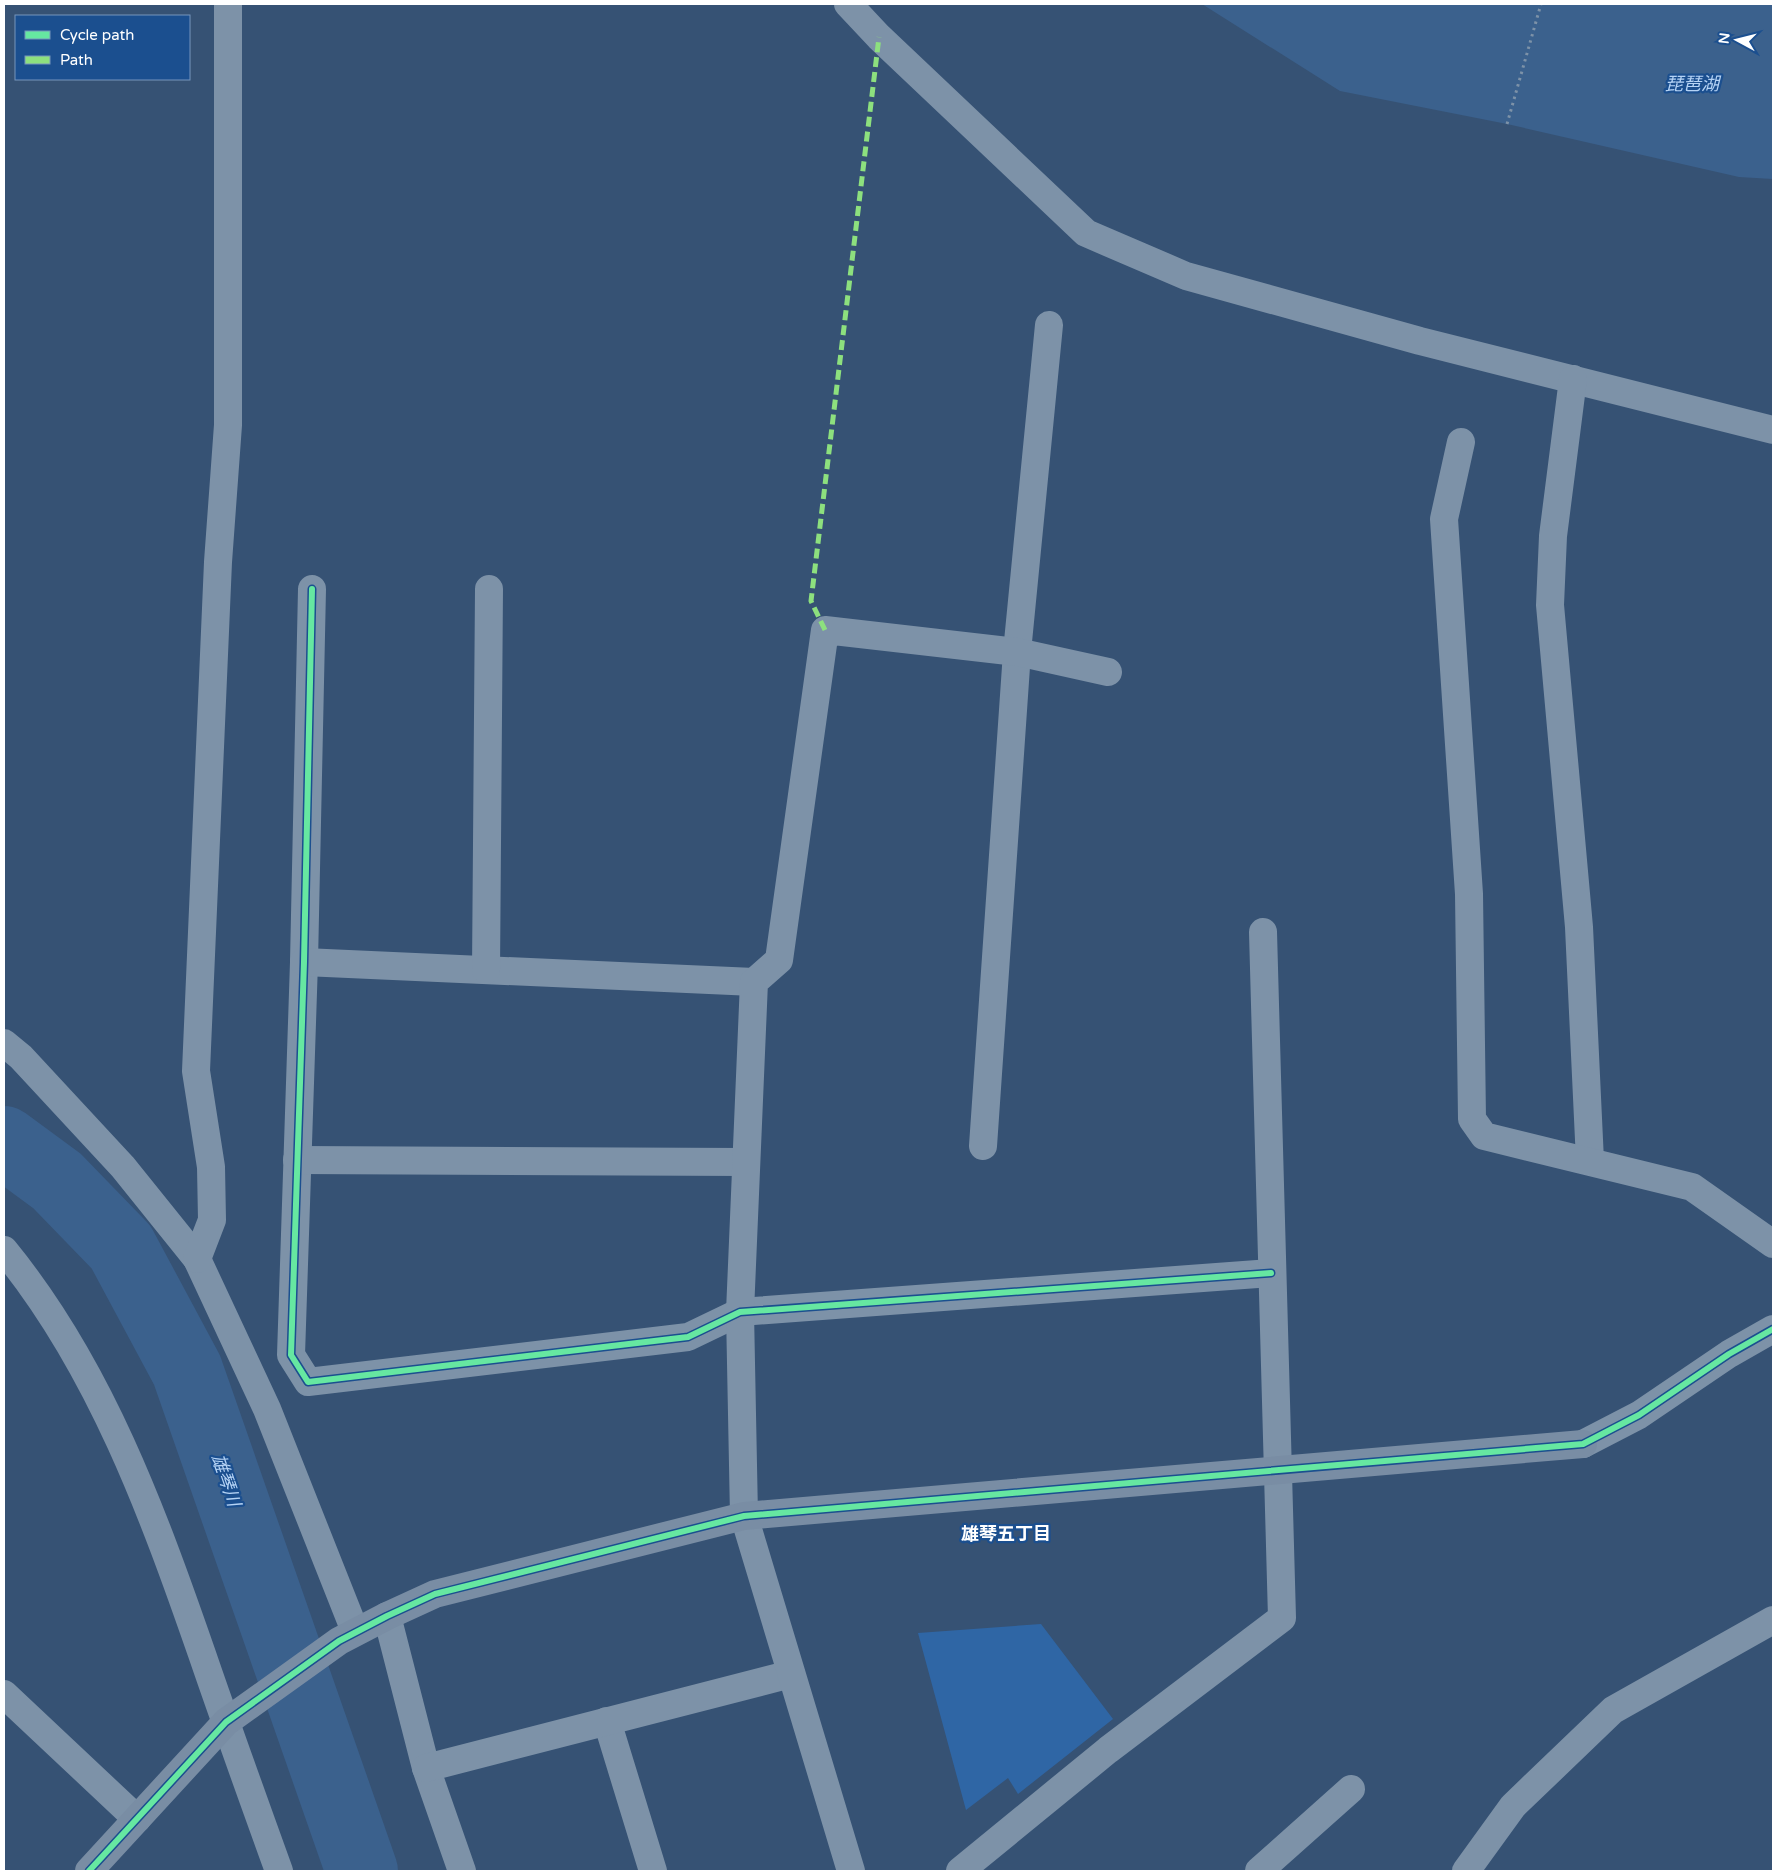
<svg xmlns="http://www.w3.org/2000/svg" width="1777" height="1875" viewBox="0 0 1777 1875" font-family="'Varela Round','Noto Sans JP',sans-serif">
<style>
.park{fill:#2f66a5}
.water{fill:#3b618d}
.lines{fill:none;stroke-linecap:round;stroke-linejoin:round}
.river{stroke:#3b618d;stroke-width:72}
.path{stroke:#7d92a8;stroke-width:3;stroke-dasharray:2.5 4;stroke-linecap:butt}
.street{stroke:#7d92a8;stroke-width:28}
.secondary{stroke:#798da4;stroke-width:28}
.quiet{stroke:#8de07e;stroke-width:5;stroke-dasharray:10 5;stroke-linecap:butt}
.cycleway-casing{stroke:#1b4f8f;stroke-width:9}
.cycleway{stroke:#66e7a1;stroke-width:6}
.labels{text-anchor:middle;stroke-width:4.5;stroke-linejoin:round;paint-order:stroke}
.water-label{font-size:18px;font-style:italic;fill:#b5d3f5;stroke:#1b4f8f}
.neighbourhood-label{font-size:18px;font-weight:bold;fill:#fff;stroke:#1b4f8f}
</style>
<rect width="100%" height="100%" fill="#365274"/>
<path class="park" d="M1041 1624 1113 1719 1018 1794 1008 1778 966 1810 918 1633Z"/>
<path class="water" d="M1202 4H1773V179L1739 177 1507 124 1340 91Z"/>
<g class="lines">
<path class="river" d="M4 1142 57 1181 121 1247 187 1370 362 1871"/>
<path class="path" d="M1507 124 1541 4"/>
<g class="street">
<path d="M848 4 879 37 1086 233 1186 276 1420 341 1773 430"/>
<path d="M1573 379 1553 536 1550 605 1579 927 1590 1161"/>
<path d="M1461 442 1444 519 1469 894 1472 1119 1484 1136 1692 1187 1773 1244"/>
<path d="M312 589 304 962 291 1355 308 1382 688 1337 740 1312 1271 1273"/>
<path d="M304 962 754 982"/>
<path d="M486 970 489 589"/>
<path d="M4 1043 21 1057 123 1167 197 1259 267 1409 355 1631"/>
<path d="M983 1146 1017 652 1049 325"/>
<path d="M297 1160 746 1162"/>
<path d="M4 1250C100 1367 153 1513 202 1654 227 1727 253 1799 279 1871"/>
<path d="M197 1259 212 1220 211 1167 196 1071 218 562 228 425V4"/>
<path d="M1583 1444 1639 1415 1729 1354 1773 1329"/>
<path d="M387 1616 426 1768 462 1871"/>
<path d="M4 1694 137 1819"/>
<path d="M607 1721 653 1871"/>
<path d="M426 1768 791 1674"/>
<path d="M851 1871 744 1516 740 1312 754 982 779 960 825 630 1017 652 1108 672"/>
<path d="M960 1871 1108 1750 1282 1618 1263 932"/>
<path d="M1259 1871 1351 1789"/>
<path d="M1466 1871 1513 1806 1613 1710 1773 1620"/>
</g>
<path class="secondary" d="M89 1871 226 1722 339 1641 387 1616 435 1594 744 1516 1583 1444"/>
<path class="quiet" d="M825 630 811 601 879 37"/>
<g class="cycleway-casing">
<g id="cycleway">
<path d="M312 589 304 962 291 1355 308 1382 688 1337 740 1312 1271 1273"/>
<path d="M89 1871 226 1722 339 1641 387 1616 435 1594 744 1516 1583 1444 1639 1415 1729 1354 1773 1329"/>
</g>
</g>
<use href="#cycleway" class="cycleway"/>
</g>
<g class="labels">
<g class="water-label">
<text x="1692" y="90">琵琶湖</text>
<text transform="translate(226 1480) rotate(71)" y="6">雄琴川</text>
</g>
<g class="neighbourhood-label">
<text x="1006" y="1540">雄琴五丁目</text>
</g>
</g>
<rect width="1777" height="1875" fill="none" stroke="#ffffff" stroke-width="10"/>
<rect x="15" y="15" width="175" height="65" fill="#1b4f8f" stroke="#7695bc"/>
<rect x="25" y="31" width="25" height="8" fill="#66e7a1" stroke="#7695bc"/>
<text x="60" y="40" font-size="15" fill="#ffffff">Cycle path</text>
<rect x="25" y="56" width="25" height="8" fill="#8de07e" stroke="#7695bc"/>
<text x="60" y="65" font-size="15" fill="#ffffff">Path</text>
<g transform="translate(1737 40) rotate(277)" stroke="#1b4f8f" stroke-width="4" paint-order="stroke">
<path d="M0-4L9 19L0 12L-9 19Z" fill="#ffffff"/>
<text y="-8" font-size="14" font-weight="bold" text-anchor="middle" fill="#ffffff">N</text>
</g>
</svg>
